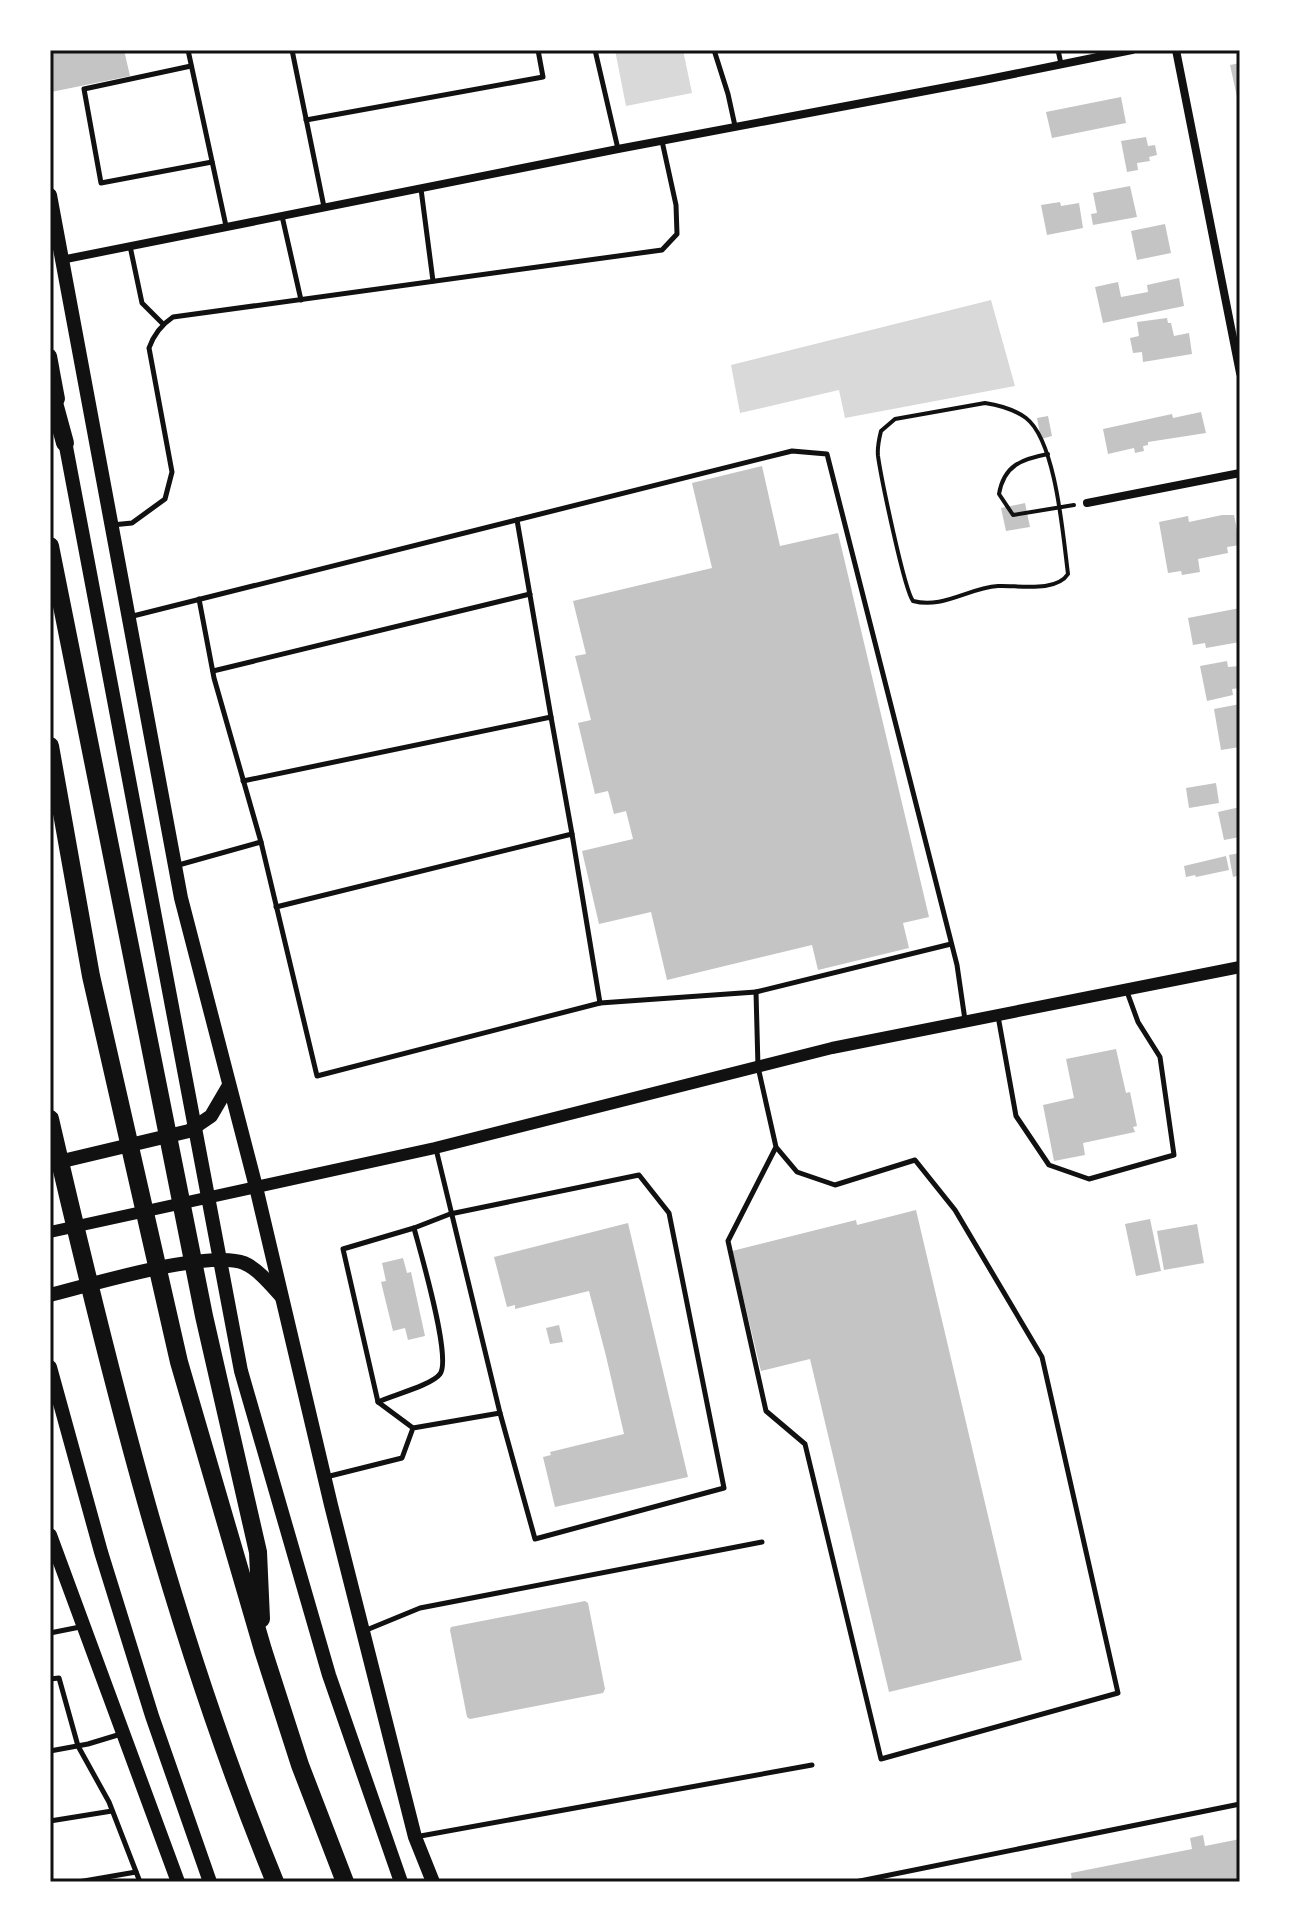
<svg xmlns="http://www.w3.org/2000/svg" width="1290" height="1932" viewBox="0 0 1290 1932" font-family="Inter,sans-serif">
<style>
.water{fill:#d9d9d9}
.building{fill:#c4c4c4}
.lines{fill:none;stroke-linecap:round;stroke-linejoin:round}
.path{stroke:#111;stroke-width:4}
.service{stroke:#111;stroke-width:5}
.minor{stroke:#111;stroke-width:8}
.tertiary{stroke:#111;stroke-width:12}
.secondary{stroke:#111;stroke-width:14}
.motorway{stroke:#111;stroke-width:18}
.neatline{fill:none;stroke:#111;stroke-width:3}
</style>
<rect width="100%" height="100%" fill="#fff"/>
<g class="water">
<path d="M615 50H683L692 93 626 106Z"/>
<path d="M991 300 1015 386 845 418 839 390 740 413 731 365Z"/>
</g>
<g class="building">
<path d="M50 50H124L130 76 51 92Z"/>
<path d="M1240 63V105L1239 106 1230 65Z"/>
<path d="M1121 97 1126 123 1052 138 1046 112Z"/>
<path d="M1146 137 1148 146 1155 145 1157 155 1149 157 1150 161 1137 163 1138 170 1127 172 1121 141Z"/>
<path d="M1130 186 1137 217 1093 225 1091 214 1097 213 1093 193Z"/>
<path d="M1060 202 1061 206 1079 203 1083 228 1047 235 1041 205Z"/>
<path d="M1165 224 1171 253 1137 260 1131 231Z"/>
<path d="M1179 278 1184 306 1103 323 1095 287 1118 282 1121 297 1148 292 1147 285Z"/>
<path d="M1167 318 1168 323H1171L1174 336 1189 333 1192 354 1143 362 1142 352 1133 353 1130 338 1139 336 1137 322Z"/>
<path d="M1201 412 1206 433 1148 442V445L1143 446 1144 451 1135 453 1134 448 1108 454 1103 429 1172 414 1173 418Z"/>
<path d="M1048 416 1052 436 1041 439 1037 418Z"/>
<path d="M762 466 780 546 838 533 929 917 903 923 909 948 818 970 812 945 667 980 651 912 599 924 582 851 633 839 626 811 614 814 608 791 595 794 578 723 591 720 575 656 586 654 573 601 712 568 692 483Z"/>
<path d="M1025 503 1030 527 1006 531 1001 508Z"/>
<path d="M1222 515H1234L1240 545 1227 547 1228 553 1198 559 1200 572 1182 575 1181 571 1168 573 1159 522 1188 516 1189 522Z"/>
<path d="M1240 608V642L1206 648 1205 643 1193 645 1188 618Z"/>
<path d="M1227 661 1228 667 1240 666V688L1232 689 1233 695 1207 701 1200 666Z"/>
<path d="M1240 704V747L1221 750 1214 709Z"/>
<path d="M1216 783 1219 803 1189 808 1186 788Z"/>
<path d="M1240 807V837L1224 840 1218 812Z"/>
<path d="M1240 853V875L1233 877 1229 855Z"/>
<path d="M1226 856 1229 870 1196 877 1195 875 1186 877 1184 866Z"/>
<path d="M1116 1049 1126 1093 1130 1092 1137 1126 1133 1127 1135 1132 1083 1143 1085 1155 1054 1161 1043 1105 1074 1098 1066 1059Z"/>
<path d="M916 1210 1022 1660 889 1692 810 1359 761 1371 732 1251 856 1220 857 1225Z"/>
<path d="M1150 1219 1161 1271 1136 1276 1125 1224Z"/>
<path d="M628 1223 688 1477 555 1507 543 1457 551 1455 550 1452 624 1434 606 1356 589 1291 515 1309V1305L507 1307 494 1257Z"/>
<path d="M1197 1224 1204 1263 1164 1270 1157 1231Z"/>
<path d="M403 1258 407 1273 411 1272 425 1336 408 1340 405 1328 393 1331 381 1282 386 1281 382 1263Z"/>
<path d="M559 1325 563 1342 550 1344 546 1328Z"/>
<path d="M585 1601 588 1603 605 1689 603 1693 470 1719 467 1717 450 1630 451 1627Z"/>
<path d="M1203 1835 1205 1846 1240 1839V1882H1072L1071 1873 1192 1849 1190 1838Z"/>
</g>
<g class="lines">
<g class="path">
<path d="M985 403C998 405 1015 410 1026 418 1056 441 1063 536 1068 574 1056 593 1017 585 998 586 968 588 943 609 913 601 904 589 881 477 878 456 877 447 879 439 881 431L895 419Z"/>
<path d="M1048 454C1022 459 1004 465 999 494L1013 515 1074 505"/>
</g>
<g class="service">
<path d="M188 50 226 226"/>
<path d="M292 50 324 207"/>
<path d="M595 50 618 149"/>
<path d="M714 50 728 94 735 126"/>
<path d="M1058 50 1061 64"/>
<path d="M191 66 84 89 101 183 212 162"/>
<path d="M306 120 543 77 538 50"/>
<path d="M421 189 433 281"/>
<path d="M282 216 301 300"/>
<path d="M130 246 142 303 163 324"/>
<path d="M517 520 551 717"/>
<path d="M112 525 132 523 165 499 172 472 149 348C154 334 161 325 173 317L662 250 677 234 676 205 662 141"/>
<path d="M199 599 214 678 261 842"/>
<path d="M129 617 792 451 827 454 957 965 965 1020"/>
<path d="M213 671 530 594"/>
<path d="M243 781 551 717 572 834 276 907"/>
<path d="M572 834 600 1003"/>
<path d="M175 866 261 842 317 1076 600 1003 756 992 758 1067 776 1147 728 1241 766 1411 805 1444 881 1759 1118 1693 1042 1357 955 1210 915 1160 835 1185 797 1172 776 1147"/>
<path d="M756 992 951 944"/>
<path d="M998 1016 1016 1116 1049 1165 1089 1179 1174 1155 1160 1057 1138 1022 1126 989"/>
<path d="M378 1402C393 1395 432 1385 440 1374 452 1358 420 1251 414 1228"/>
<path d="M413 1428 378 1402 343 1249 414 1228 450 1214 639 1175 669 1213 724 1488 535 1539 500 1413"/>
<path d="M326 1477 402 1458 413 1428 500 1413 436 1149"/>
<path d="M364 1631 420 1608 762 1542"/>
<path d="M50 1633 80 1627"/>
<path d="M50 1679 59 1678 78 1746 109 1802 140 1882"/>
<path d="M50 1751 88 1744 121 1734"/>
<path d="M50 1821 112 1811"/>
<path d="M415 1837 812 1765"/>
<path d="M78 1882 136 1872"/>
<path d="M855 1882 1240 1804"/>
</g>
<g class="minor">
<path d="M1176 50 1240 373"/>
<path d="M61 260 618 149 984 80 1132 50"/>
<path d="M1087 503 1240 473"/>
</g>
<path class="tertiary" d="M50 1232 435 1148 832 1048 1240 967"/>
<g class="secondary">
<path d="M50 195 181 898 256 1187 331 1505 415 1837 433 1882"/>
<path d="M50 356 58 399"/>
<path d="M64 436 241 1371 329 1675 401 1882"/>
<path d="M50 1164 189 1131 211 1116 228 1087"/>
<path d="M50 1295C90 1285 209 1249 244 1263 258 1269 271 1285 281 1296"/>
<path d="M50 1367 101 1552 152 1716 210 1882"/>
<path d="M50 1535 178 1882"/>
</g>
<g class="motorway">
<path d="M50 388 65 443"/>
<path d="M50 546 204 1316 258 1552 261 1619"/>
<path d="M50 746 91 976 179 1362 263 1650 300 1765 345 1882"/>
<path d="M50 1119C110 1378 174 1636 275 1882"/>
</g>
</g>
<rect width="1290" height="1932" fill="none" stroke="#ffffff" stroke-width="104"/>
<rect x="52" y="52" width="1186" height="1828" class="neatline"/>
</svg>
